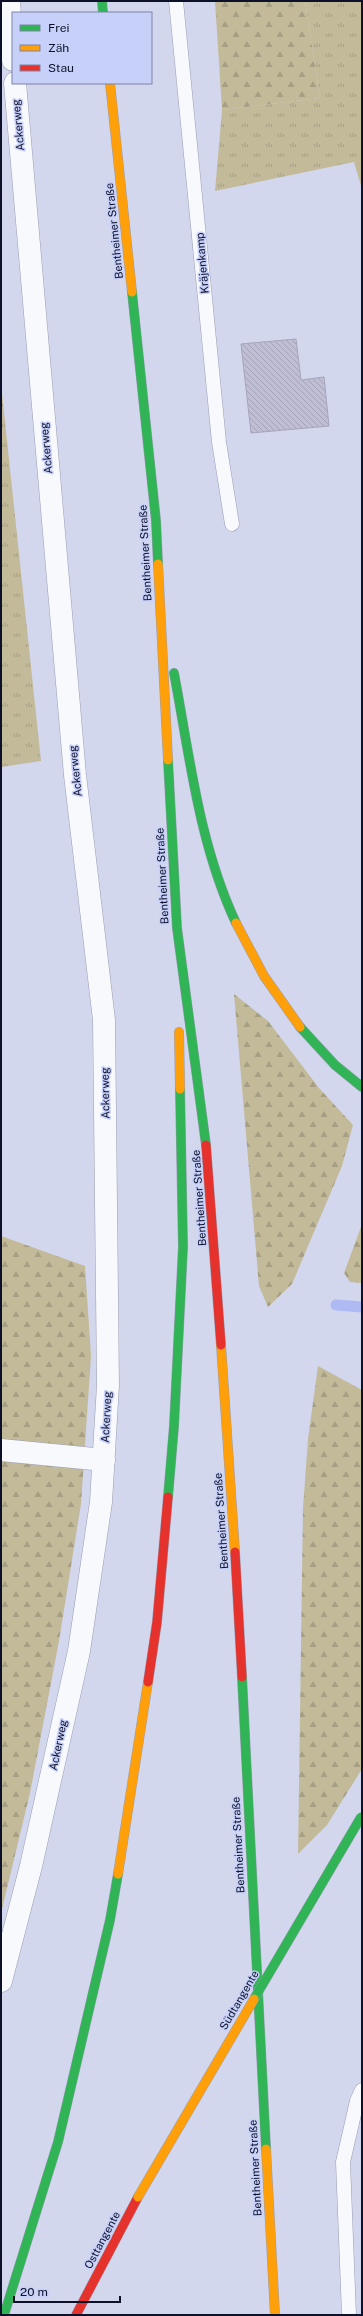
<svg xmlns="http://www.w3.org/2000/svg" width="363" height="2316" viewBox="0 0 363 2316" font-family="'Public Sans',sans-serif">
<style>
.grass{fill:url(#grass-tufts)}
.forest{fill:url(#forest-firs)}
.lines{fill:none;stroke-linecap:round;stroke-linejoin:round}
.stream{stroke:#afbaf4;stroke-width:11}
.building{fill:url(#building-back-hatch);stroke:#a5a4bb}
.lane-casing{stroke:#9a9eb4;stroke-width:15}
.street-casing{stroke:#9a9eb4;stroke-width:23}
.fast-casing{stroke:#9a9eb4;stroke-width:10}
.slow-casing{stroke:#9a9eb4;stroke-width:10}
.jam-casing{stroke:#9a9eb4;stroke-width:10}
.lane{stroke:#f8f9fc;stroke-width:14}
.street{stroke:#f8f9fc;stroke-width:22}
.fast{stroke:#30b455;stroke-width:9}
.slow{stroke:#ff9f0a;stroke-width:9}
.jam{stroke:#e5322d;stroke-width:9}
.fast-bridge-casing{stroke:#9a9eb4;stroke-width:10;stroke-linecap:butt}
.slow-bridge-casing{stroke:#9a9eb4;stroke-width:10;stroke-linecap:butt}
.fast-bridge{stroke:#30b455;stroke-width:9}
.slow-bridge{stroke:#ff9f0a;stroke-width:9}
.labels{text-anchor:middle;stroke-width:3;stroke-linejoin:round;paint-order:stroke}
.street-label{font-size:11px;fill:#0d1029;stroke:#c7d0f9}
</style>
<defs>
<pattern id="grass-tufts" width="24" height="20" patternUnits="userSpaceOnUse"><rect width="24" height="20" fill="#c3ba99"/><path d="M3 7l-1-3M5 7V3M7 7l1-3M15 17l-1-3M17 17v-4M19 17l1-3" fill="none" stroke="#a69f84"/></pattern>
<pattern id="forest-firs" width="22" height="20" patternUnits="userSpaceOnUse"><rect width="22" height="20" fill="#c3ba99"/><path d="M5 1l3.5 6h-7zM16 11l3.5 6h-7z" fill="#a69f84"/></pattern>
<pattern id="building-back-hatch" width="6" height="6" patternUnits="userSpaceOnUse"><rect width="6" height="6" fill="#bfbed5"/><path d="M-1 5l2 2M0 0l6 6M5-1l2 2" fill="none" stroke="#a3a2b7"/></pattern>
</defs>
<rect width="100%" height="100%" fill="#d2d7ee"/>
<g class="grass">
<path d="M305 1H362V189L354 162 215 191 222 110 320 98Z"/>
<path d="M1 384 41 761 1 767Z"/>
</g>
<g class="forest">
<path d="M215 1H305L320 98 222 110Z"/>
<path d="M234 994 268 1021 319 1088 353 1125 342 1166 292 1284 268 1307 259 1286Z"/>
<path d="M362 1224V1283L350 1282 344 1273Z"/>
<path d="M1 1236 85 1266 91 1356 81 1504 59 1641 30 1793 1 1913Z"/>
<path d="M318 1366 362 1390V1769L327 1825 298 1854 303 1508 308 1439Z"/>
</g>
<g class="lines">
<path class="stream" d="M336 1305 362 1307"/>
</g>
<path class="building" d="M296 339 301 380 324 377 329 426 251 433 241 344Z"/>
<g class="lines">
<g class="lane-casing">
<g id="lane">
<path d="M176 1 219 442 232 524"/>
<path d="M349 2315 343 2162 357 2101 362 2090"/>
</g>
</g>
<g class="street-casing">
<g id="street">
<path d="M9 1 13 60"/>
<path d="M1 1450 104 1460"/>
<path d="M1 1981 31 1866 79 1651 101 1502 108 1385 104 1020 75 775 15 83"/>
</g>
</g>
<g class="fast-casing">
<g id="fast">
<path d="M102 1 103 13"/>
<path d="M132 292 156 521 158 564"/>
<path d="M174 673C190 758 199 844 236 923"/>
<path d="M168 760 177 928 206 1145"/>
<path d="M300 1027 335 1065 362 1087"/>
<path d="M168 1497 174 1426 183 1247 180 1089"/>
<path d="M242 1677 266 2149"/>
<path d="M4 2315 58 2142 110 1920 118 1874"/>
</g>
</g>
<g class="slow-casing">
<g id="slow">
<path d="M110 83 132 292"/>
<path d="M158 564 168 760"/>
<path d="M236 923 264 976 300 1027"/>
<path d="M179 1032 180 1089"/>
<path d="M221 1345 235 1552"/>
<path d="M118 1874 148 1682"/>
<path d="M266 2149 275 2315"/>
</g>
</g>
<g class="jam-casing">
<g id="jam">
<path d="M206 1145 221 1345"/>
<path d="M235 1552 242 1677"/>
<path d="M148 1682 157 1622 168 1497"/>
<path d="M76 2315 138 2197"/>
</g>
</g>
<use href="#lane" class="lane"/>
<use href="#street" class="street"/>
<use href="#fast" class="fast"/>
<use href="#slow" class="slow"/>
<use href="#jam" class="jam"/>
<g class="fast-bridge-casing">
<path id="fast-bridge" d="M254 1999 361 1817"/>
</g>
<g class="slow-bridge-casing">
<path id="slow-bridge" d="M138 2197 254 1999"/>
</g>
<use href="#fast-bridge" class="fast-bridge"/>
<use href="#slow-bridge" class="slow-bridge"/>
</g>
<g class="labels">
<g class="street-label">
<text transform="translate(18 125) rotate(-95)" y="4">Ackerweg</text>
<text transform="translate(114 231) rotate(-96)" y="4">Bentheimer Straße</text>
<text transform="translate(202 263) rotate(-95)" y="4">Kräjenkamp</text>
<text transform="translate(46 448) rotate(-95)" y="4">Ackerweg</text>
<text transform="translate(145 553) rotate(-93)" y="4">Bentheimer Straße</text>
<text transform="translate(75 771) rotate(-96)" y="4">Ackerweg</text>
<text transform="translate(162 876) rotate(-93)" y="4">Bentheimer Straße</text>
<text transform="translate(105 1093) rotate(-91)" y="4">Ackerweg</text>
<text transform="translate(199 1198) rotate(-94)" y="4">Bentheimer Straße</text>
<text transform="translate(106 1417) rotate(-87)" y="4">Ackerweg</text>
<text transform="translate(221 1521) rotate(-94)" y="4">Bentheimer Straße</text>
<text transform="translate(58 1745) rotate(-78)" y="4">Ackerweg</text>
<text transform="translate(238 1845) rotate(-93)" y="4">Bentheimer Straße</text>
<text transform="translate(239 2000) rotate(-60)" y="4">Südtangente</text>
<text transform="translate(255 2168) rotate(-93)" y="4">Bentheimer Straße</text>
<text transform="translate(102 2240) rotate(-62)" y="4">Osttangente</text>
</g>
</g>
<rect width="363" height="2316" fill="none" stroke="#0d1029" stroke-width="4"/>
<rect x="12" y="12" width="140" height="72" fill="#c7d0f9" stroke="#7d83a6"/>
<rect x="20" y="25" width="20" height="6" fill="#30b455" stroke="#7d83a6"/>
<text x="48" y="32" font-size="12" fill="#0d1029">Frei</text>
<rect x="20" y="45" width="20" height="6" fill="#ff9f0a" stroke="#7d83a6"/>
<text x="48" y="52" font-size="12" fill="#0d1029">Zäh</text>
<rect x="20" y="65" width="20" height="6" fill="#e5322d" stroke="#7d83a6"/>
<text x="48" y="72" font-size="12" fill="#0d1029">Stau</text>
<path d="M14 2296v6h106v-6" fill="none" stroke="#0d1029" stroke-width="2"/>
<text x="20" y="2296" font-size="12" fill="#0d1029" stroke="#c7d0f9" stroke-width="3" paint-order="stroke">20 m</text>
</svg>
